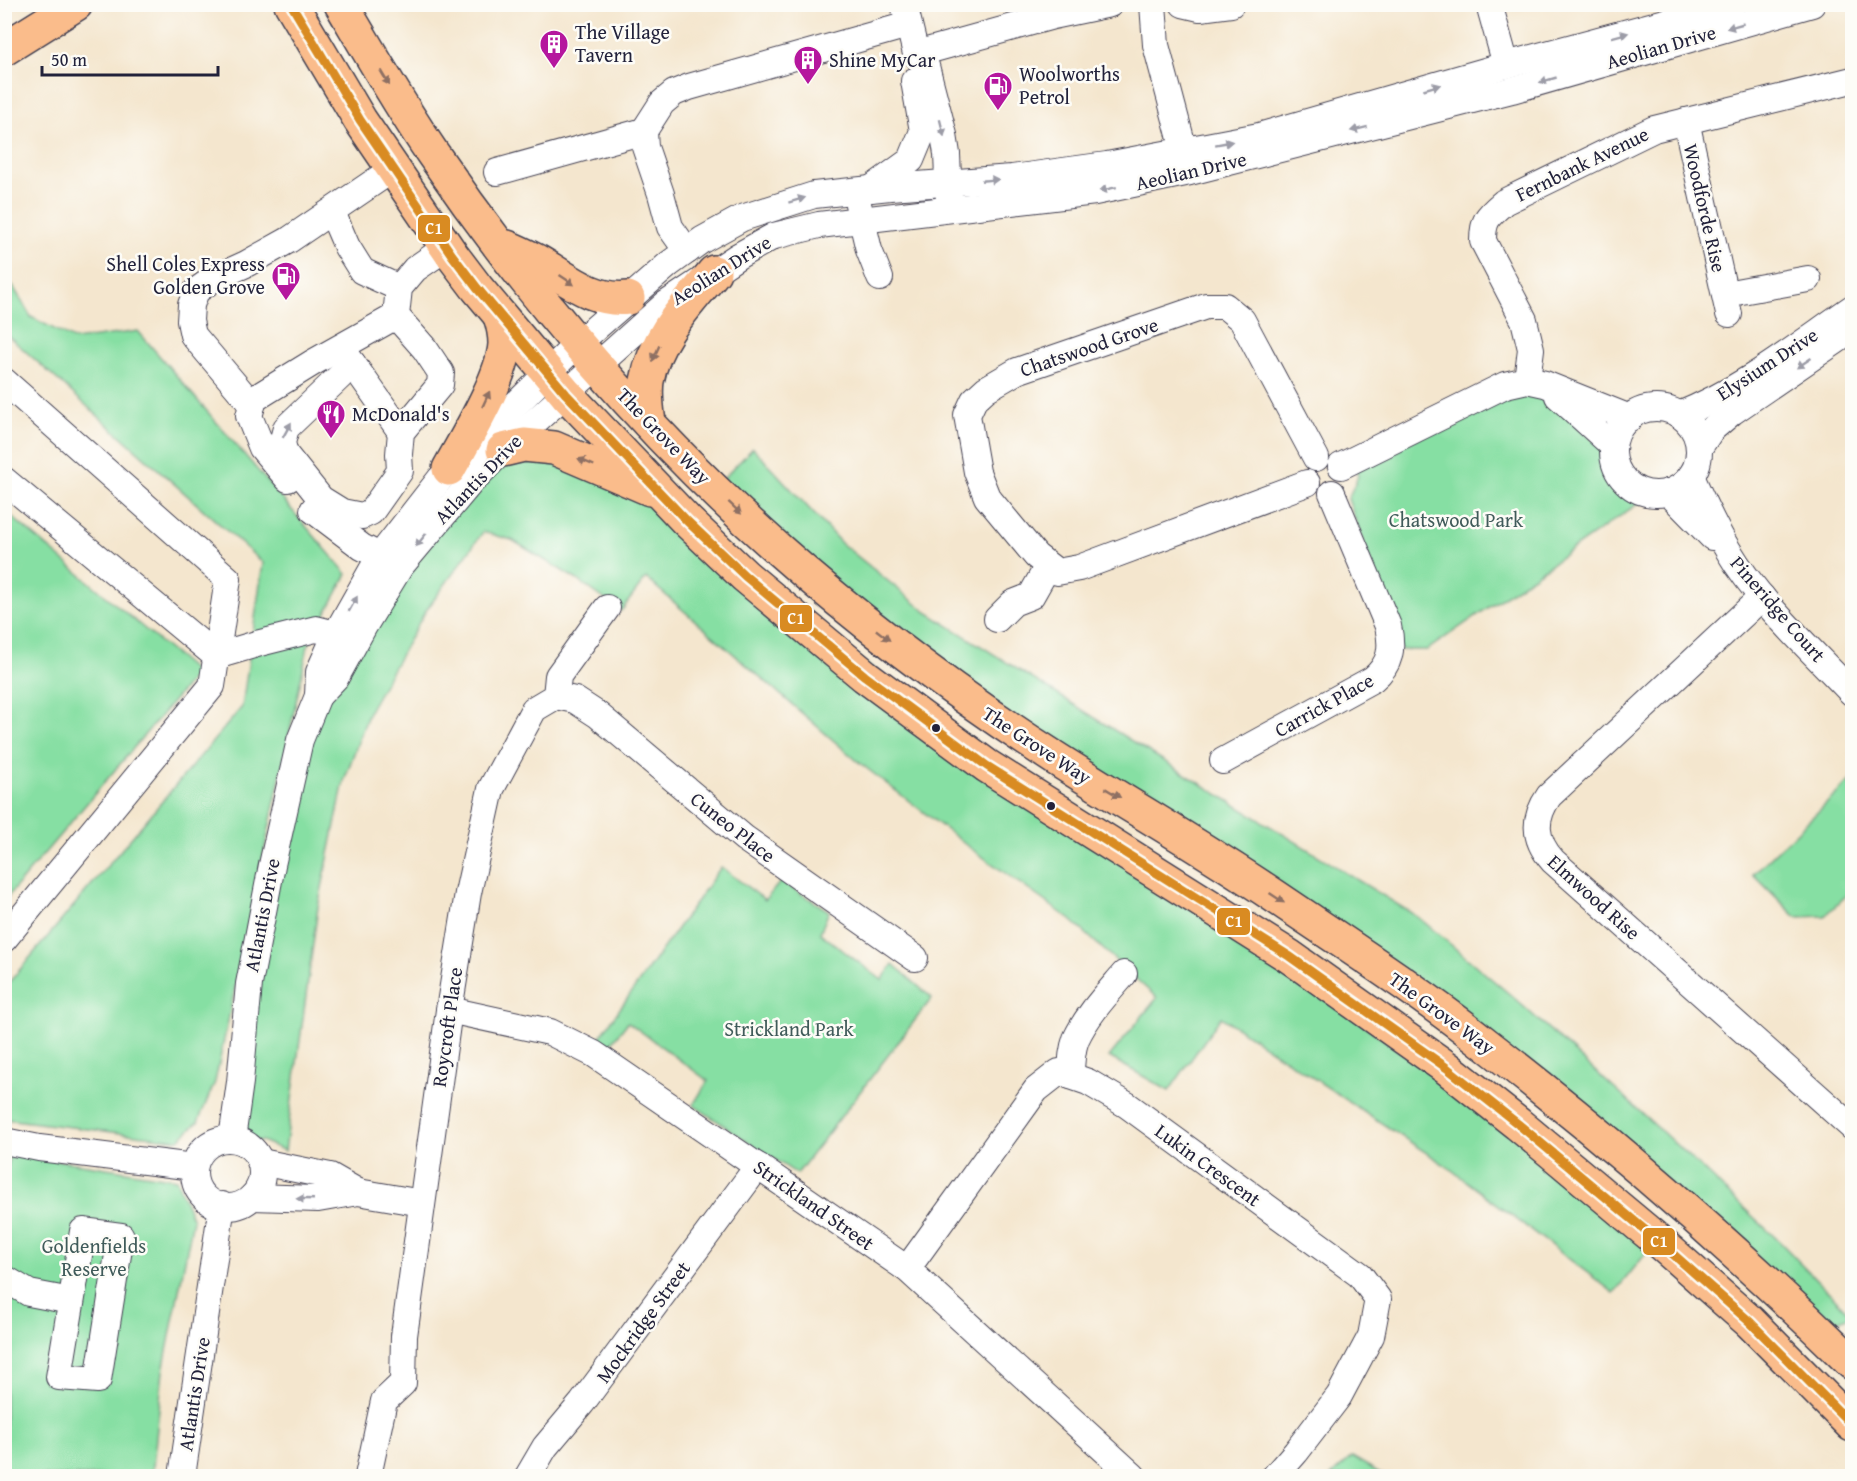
<svg xmlns="http://www.w3.org/2000/svg" width="1857" height="1481" viewBox="0 0 1857 1481" font-family="'Gentium Book Plus',serif">
<style>
.green{fill:#86dfa3;stroke:#54806f;stroke-width:1.5}
.lines{fill:none;stroke-linecap:round;stroke-linejoin:round}
.minor-casing{stroke:#423f51;stroke-width:28}
.major-casing{stroke:#423f51;stroke-width:36}
.minor{stroke:#fff;stroke-width:26}
.major{stroke:#fabc8b;stroke-width:33}
.bus-1-casing{stroke:#fdfcf7;stroke-width:14}
.bus-1{stroke:#d98b22;stroke-width:9}
.oneway{fill:#9c9ca7}
.oneway2{fill:#8e6f63}
.bus-dot{fill:#22223b;stroke:#fdfcf7;stroke-width:2}
.labels{text-anchor:middle;stroke-width:5;stroke-linejoin:round;paint-order:stroke}
.poi-label{font-size:20px;fill:#22223b;stroke:#fdfcf7;text-anchor:start}
.street-label{font-size:20px;fill:#22223b;stroke:#fdfcf7}
.park-label{font-size:20px;fill:#405b5a;stroke:#fdfcf7}
.line-badge{stroke:#fdfcf7;stroke-width:2}
.badge-label{font-size:16px;text-anchor:middle;font-weight:bold;fill:#fff}
</style>
<rect width="100%" height="100%" fill="#fdfcf7"/>
<filter id="ink" filterUnits="userSpaceOnUse"><feTurbulence type="fractalNoise" baseFrequency=".0167" numOctaves="2"/><feDisplacementMap in="SourceGraphic" scale="12" xChannelSelector="R" yChannelSelector="G"/><feConvolveMatrix kernelMatrix="1 2 1 2 8 2 1 2 1" color-interpolation-filters="sRGB"/></filter>
<filter id="wash" filterUnits="userSpaceOnUse"><feTurbulence type="fractalNoise" baseFrequency=".008" numOctaves="4" result="noise"/><feDisplacementMap in="SourceGraphic" scale="24" xChannelSelector="R" yChannelSelector="G"/><feGaussianBlur stdDeviation="1.35" result="paint"/><feColorMatrix in="noise" values="0 0 0 0 0 0 0 0 0 0 0 0 0 0 0 0 0 1.4 0 .05"/><feComposite in="paint" operator="in"/></filter>
<g filter="url(#wash)">
<rect width="100%" height="100%" fill="#f4e6ce"/>
<g class="green">
<path d="M4 271 31 317 75 340 138 331 347 574 308 646 215 1082 198 1122 178 1140 5 1119V987L242 707 263 563 5 333Z"/>
<path d="M1521 395 1544 396 1605 450C1607 477 1618 492 1646 498L1427 650H1401L1348 499 1358 476 1355 467 1496 400Z"/>
<path d="M498 443 660 493 745 576 1146 865 1657 1240 1614 1293 1445 1165 1221 1017 1169 1091 1109 1057 1157 998 1071 920 966 845 856 760 646 578 621 611 579 581 512 540 483 532 425 612 370 709 344 781 318 907 285 1151 262 1141 232 1139 300 740 438 498Z"/>
<path d="M753 448 841 543 925 611 1146 750 1418 917 1513 997 1657 1127 1778 1240 1851 1315 1818 1330 1483 1041 994 717 714 488Z"/>
<path d="M5 511 197 673 5 900 4 511Z"/>
<path d="M1852 779V890L1825 916 1796 917 1753 874Z"/>
<path d="M721 867 765 900 781 881 829 911 820 933 882 980 893 964 932 998 797 1174 693 1105 708 1081 628 1022 610 1045 599 1038Z"/>
<path d="M11 1153 176 1179 193 1220 163 1371 152 1476H5L4 1181Z"/>
<path d="M1352 1457 1385 1476H1331Z"/>
</g>
</g>
<g filter="url(#ink)">
<g class="lines">
<g class="minor-casing">
<g id="minor">
<path d="M904 4 916 54 926 66 944 135 947 154 949 201"/>
<path d="M1153 4 1156 45 1188 165"/>
<path d="M1183 4 1200 8 1231 4"/>
<path d="M1489 4 1506 65"/>
<path d="M916 54 1053 16 1110 4"/>
<path d="M1686 121 1729 314"/>
<path d="M497 172 644 131"/>
<path d="M871 189 911 160 923 131 914 81"/>
<path d="M858 204 869 250 880 278"/>
<path d="M332 212 347 247 362 271 399 288"/>
<path d="M687 251 670 227 661 194 645 147 644 131 662 103 674 93 689 87 908 25"/>
<path d="M1725 294 1808 279"/>
<path d="M343 350 401 432"/>
<path d="M353 364 286 428 282 443 285 454 321 499 342 512 362 516 371 512 400 471 399 454 401 432 440 385 441 373 425 349 396 316 399 288 415 269 447 247"/>
<path d="M1527 380 1531 349 1524 320 1483 241C1483 219 1488 216 1504 202L1654 129 1852 80"/>
<path d="M4 381 228 579 212 686 4 939"/>
<path d="M1558 396 1613 446"/>
<path d="M252 405 193 335 190 321 191 305 196 291 213 279 246 264 289 240 393 169"/>
<circle cx="1656" cy="451" r="43"/>
<path d="M1679 415C1742 390 1797 346 1852 308"/>
<path d="M1699 448 1711 430 1732 412 1852 330"/>
<path d="M1341 466 1505 385 1527 380 1545 384 1630 418"/>
<path d="M1691 476C1702 501 1714 527 1728 550 1760 604 1810 648 1852 693"/>
<path d="M288 479 262 448 249 416 254 399 314 362 396 316"/>
<path d="M4 480 216 656"/>
<path d="M1307 483 1079 568 1057 572 1036 556 987 497 977 472 967 415 974 400 986 389 1017 371 1206 306H1225L1242 320 1316 458"/>
<path d="M1668 492 1712 537"/>
<path d="M313 510 362 547 395 564"/>
<path d="M1762 597 1549 796C1533 819 1534 840 1553 861L1852 1127"/>
<path d="M997 619 1013 603 1031 596 1048 566"/>
<path d="M216 656 260 643 316 629 336 634"/>
<path d="M318 696 336 677 364 626 400 567 472 481 503 450 666 304 738 256 774 236 819 225 1095 192 1190 172 1512 90 1812 4"/>
<path d="M556 696 575 700 598 715 744 838 915 958"/>
<path d="M1223 761 1373 679C1391 664 1393 648 1388 626L1332 493"/>
<path d="M449 1010 550 1032 594 1054 907 1269 1133 1476"/>
<path d="M1071 1076C1071 1064 1072 1050 1076 1039 1087 1015 1107 994 1124 974"/>
<path d="M232 1139 240 1082 249 984 272 865 300 740 318 696 319 672 336 634 380 556 440 479 577 344 669 264 702 240 742 218 814 195 890 187 1012 178 1107 165 1259 136 1506 65 1732 4"/>
<circle cx="228" cy="1173" r="34"/>
<path d="M4 1141 39 1148 194 1167"/>
<path d="M261 1162 330 1176 358 1192"/>
<path d="M252 1197 318 1199 358 1192 422 1203"/>
<path d="M83 1231 121 1236 98 1380 59 1377Z"/>
<path d="M907 1269 1036 1090 1059 1072 1088 1082 1127 1105 1360 1275 1378 1299 1371 1336 1339 1396 1296 1452 1275 1476"/>
<path d="M4 1278 29 1293 71 1301"/>
<path d="M182 1476 222 1205"/>
<path d="M368 1476 384 1401 403 1383 404 1336 449 1010 468 893 491 789 534 709 556 696 558 676 607 608"/>
<path d="M528 1476 545 1447 582 1403 758 1166"/>
</g>
</g>
<g class="major-casing">
<g id="major">
<path d="M291 4 360 120 452 255 477 288 566 394 687 521 745 576 865 676 987 766 1289 956 1447 1068 1518 1124 1657 1240 1750 1322 1852 1425"/>
<path d="M341 4C371 55 400 106 433 154 530 296 649 435 778 549 865 626 960 697 1058 760 1130 806 1205 849 1276 897 1347 945 1420 992 1487 1045 1615 1144 1736 1250 1852 1363"/>
<path d="M4 49 76 4"/>
<path d="M507 247C517 251 527 256 537 261 567 278 592 302 628 298"/>
<path d="M649 423C647 409 645 395 647 381 655 337 687 305 714 272"/>
<path d="M503 450 524 445 554 448 650 489"/>
<path d="M449 469C466 438 503 377 505 344 505 334 503 325 500 316"/>
</g>
</g>
<use href="#minor" class="minor"/>
<use href="#major" class="major"/>
<g class="bus-1-casing">
<path id="bus-1" d="M291 4 360 120 452 255 477 288 566 394 687 521 745 576 865 676 987 766 1289 956 1447 1068 1518 1124 1657 1240 1750 1322 1852 1425"/>
</g>
<use href="#bus-1" class="bus-1"/>
</g>
<defs><path id="oneway-solid" d="M-6-.8H1V-3.2L6.5 0L1 3.2V.8H-6Z" transform="scale(1.5)"/></defs>
<g class="oneway">
<use href="#oneway-solid" transform="translate(1735 26) rotate(164)"/>
<use href="#oneway-solid" transform="translate(1620 35) rotate(-15)"/>
<use href="#oneway-solid" transform="translate(1548 80) rotate(164)"/>
<use href="#oneway-solid" transform="translate(1432 87) rotate(-16)"/>
<use href="#oneway-solid" transform="translate(942 128) rotate(76)"/>
<use href="#oneway-solid" transform="translate(1359 129) rotate(166)"/>
<use href="#oneway-solid" transform="translate(1224 143) rotate(-10)"/>
<use href="#oneway-solid" transform="translate(990 180) rotate(-5)"/>
<use href="#oneway-solid" transform="translate(1108 189) rotate(168)"/>
<use href="#oneway-solid" transform="translate(797 200) rotate(-17)"/>
<use href="#oneway-solid" transform="translate(1804 363) rotate(146)"/>
<use href="#oneway-solid" transform="translate(287 430) rotate(-61)"/>
<use href="#oneway-solid" transform="translate(421 540) rotate(129)"/>
<use href="#oneway-solid" transform="translate(353 604) rotate(-61)"/>
<use href="#oneway-solid" transform="translate(305 1199) rotate(-178)"/>
</g>
<g class="oneway2">
<use href="#oneway-solid" transform="translate(385 78) rotate(59)"/>
<use href="#oneway-solid" transform="translate(567 280) rotate(34)"/>
<use href="#oneway-solid" transform="translate(656 353) rotate(114)"/>
<use href="#oneway-solid" transform="translate(486 399) rotate(-65)"/>
<use href="#oneway-solid" transform="translate(586 462) rotate(-157)"/>
<use href="#oneway-solid" transform="translate(735 508) rotate(43)"/>
<use href="#oneway-solid" transform="translate(883 635) rotate(38)"/>
<use href="#oneway-solid" transform="translate(1113 793) rotate(31)"/>
<use href="#oneway-solid" transform="translate(1277 898) rotate(34)"/>
</g>
</g>
<defs>
<g id="building-pin" transform="scale(1.5)"><path d="M0 17L-7.5 6A9.5 9.5 0 1 1 7.5 6Z" fill="#b5179e" stroke="#fdfcf7"/><path d="M-4-6H4V6H1V3H-1V6H-4ZM-2.5-4.3h1.7v1.8h-1.7ZM.8-4.3h1.7v1.8H.8ZM-2.5-1h1.7V.8h-1.7ZM.8-1h1.7V.8H.8Z" fill="#fff"/></g>
<g id="fuel-pin" transform="scale(1.5)"><path d="M0 17L-7.5 6A9.5 9.5 0 1 1 7.5 6Z" fill="#b5179e" stroke="#fdfcf7"/><path d="M-5.5-6h7V0h2V4h1.3V-2.5L3-4.5l.8-.8L6-3V5H2.5V1h-1V6h-7ZM-4.2-4.7v3.2H.2V-4.7Z" fill="#fff"/></g>
<g id="restaurant-pin" transform="scale(1.5)"><path d="M0 17L-7.5 6A9.5 9.5 0 1 1 7.5 6Z" fill="#b5179e" stroke="#fdfcf7"/><path d="M-5-6h1v4h1v-4h1v4h1v-4h1v5L-1.5 .5V6h-2V.5L-5-1ZM5-6V6H3V1.5H1.5Q1.5-4 5-6Z" fill="#fff"/></g>
</defs>
<g fill-rule="evenodd">
<use href="#building-pin" x="554" y="44"/>
<use href="#building-pin" x="808" y="60"/>
<use href="#fuel-pin" x="998" y="86"/>
<use href="#fuel-pin" x="286" y="276"/>
<use href="#restaurant-pin" x="331" y="414"/>
</g>
<g class="bus-dot">
<circle cx="936" cy="728" r="5"/>
<circle cx="1051" cy="806" r="5"/>
</g>
<g class="labels">
<g class="poi-label">
<text x="575" y="39">The Village<tspan x="575" dy="23">Tavern</tspan></text>
<text x="829" y="67">Shine MyCar</text>
<text x="1019" y="81">Woolworths<tspan x="1019" dy="23">Petrol</tspan></text>
<text x="265" y="271" text-anchor="end">Shell Coles Express<tspan x="265" dy="23">Golden Grove</tspan></text>
<text x="352" y="421">McDonald's</text>
</g>
<g class="street-label">
<text transform="translate(1661 47) rotate(-16)" y="7">Aeolian Drive</text>
<text transform="translate(1582 164) rotate(-26)" y="7">Fernbank Avenue</text>
<text transform="translate(1191 171) rotate(-13)" y="7">Aeolian Drive</text>
<text transform="translate(1705 208) rotate(77)" y="7">Woodforde Rise</text>
<text transform="translate(721 270) rotate(-32)" y="7">Aeolian Drive</text>
<text transform="translate(1089 347) rotate(-19)" y="7">Chatswood Grove</text>
<text transform="translate(1767 364) rotate(-33)" y="7">Elysium Drive</text>
<text transform="translate(664 436) rotate(46)" y="7">The Grove Way</text>
<text transform="translate(478 479) rotate(-46)" y="7">Atlantis Drive</text>
<text transform="translate(1778 609) rotate(49)" y="7">Pineridge Court</text>
<text transform="translate(1324 705) rotate(-29)" y="7">Carrick Place</text>
<text transform="translate(1037 745) rotate(33)" y="7">The Grove Way</text>
<text transform="translate(733 827) rotate(38)" y="7">Cuneo Place</text>
<text transform="translate(1594 897) rotate(42)" y="7">Elmwood Rise</text>
<text transform="translate(262 915) rotate(-79)" y="7">Atlantis Drive</text>
<text transform="translate(1442 1013) rotate(36)" y="7">The Grove Way</text>
<text transform="translate(447 1027) rotate(-82)" y="7">Roycroft Place</text>
<text transform="translate(1208 1165) rotate(36)" y="7">Lukin Crescent</text>
<text transform="translate(814 1205) rotate(35)" y="7">Strickland Street</text>
<text transform="translate(643 1322) rotate(-54)" y="7">Mockridge Street</text>
<text transform="translate(194 1394) rotate(-81)" y="7">Atlantis Drive</text>
</g>
<g class="park-label">
<text x="1456" y="527">Chatswood Park</text>
<text x="789" y="1036">Strickland Park</text>
<text x="94" y="1253">Goldenfields<tspan x="94" dy="23">Reserve</tspan></text>
</g>
</g>
<g class="line-badge">
<rect x="417" y="214" width="34" height="29" rx="6" fill="#d98b22"/>
<rect x="779" y="604" width="34" height="29" rx="6" fill="#d98b22"/>
<rect x="1216" y="907" width="35" height="29" rx="6" fill="#d98b22"/>
<rect x="1642" y="1227" width="34" height="29" rx="6" fill="#d98b22"/>
</g>
<g class="badge-label">
<text x="434" y="234">C1</text>
<text x="796" y="624">C1</text>
<text x="1234" y="927">C1</text>
<text x="1659" y="1247">C1</text>
</g>
<rect width="1857" height="1481" fill="none" stroke="#fdfcf7" stroke-width="24"/>
<path d="M42 66v9h176v-9" fill="none" stroke="#22223b" stroke-width="3"/>
<text x="51" y="66" font-size="18" fill="#22223b" stroke="#fdfcf7" stroke-width="4.5" paint-order="stroke">50 m</text>
</svg>
